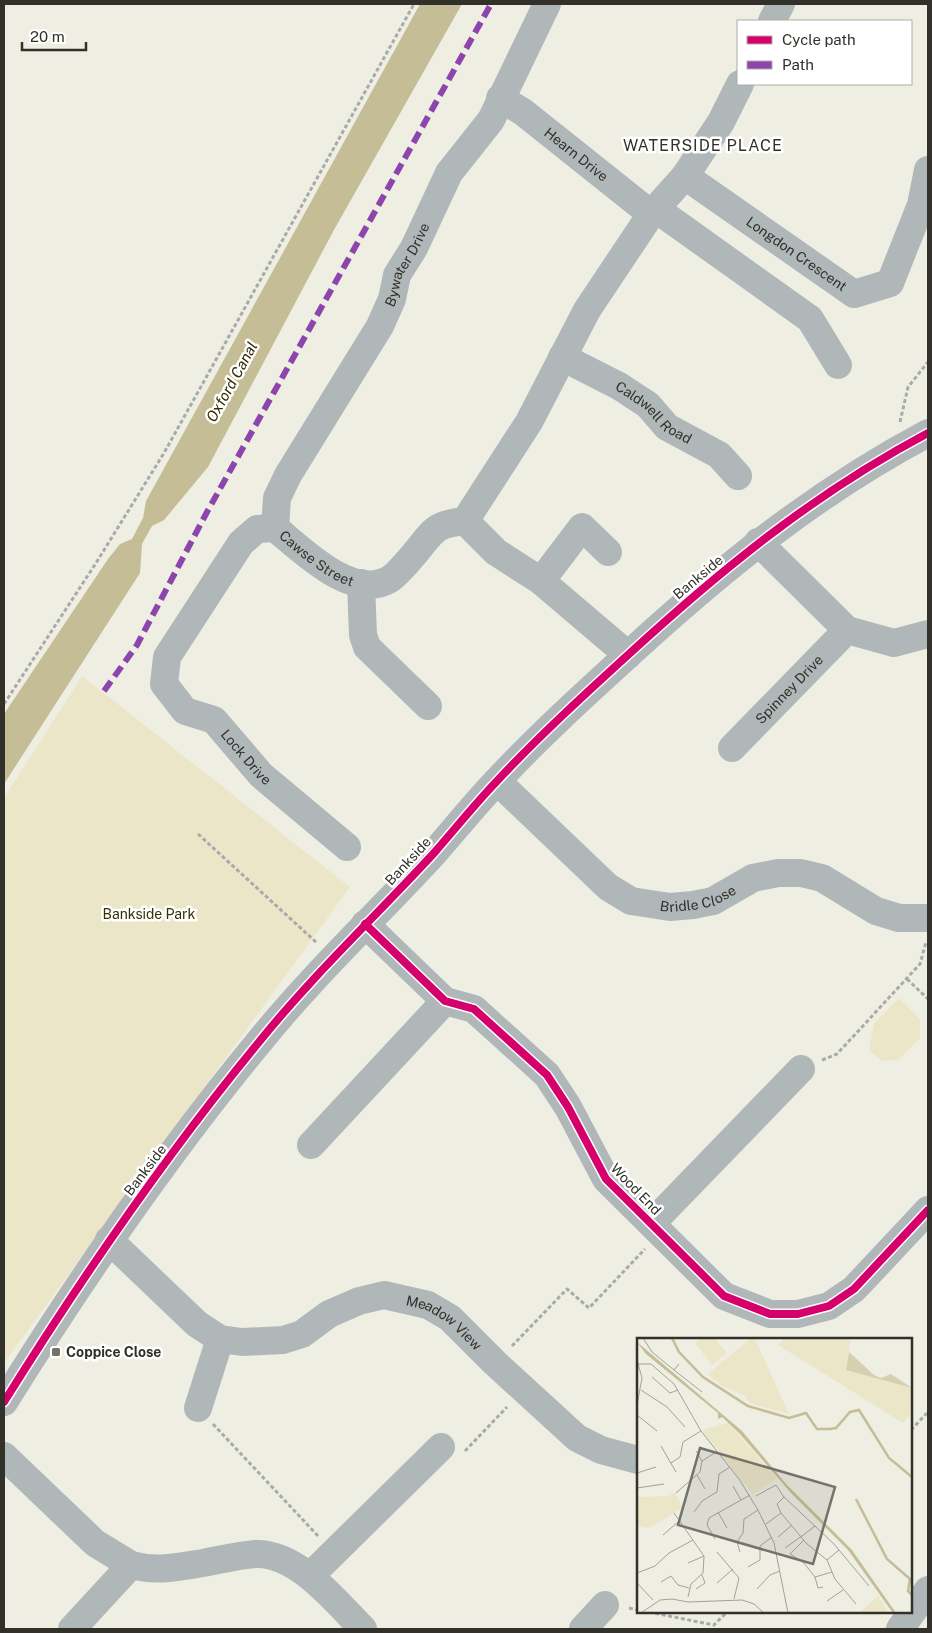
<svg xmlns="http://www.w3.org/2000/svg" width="932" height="1633" viewBox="0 0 932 1633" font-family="'Public Sans',sans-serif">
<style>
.green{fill:#ebe6c8}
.water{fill:#c4bd96}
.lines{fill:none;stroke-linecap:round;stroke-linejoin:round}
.path{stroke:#a7abaa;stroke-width:3;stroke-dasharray:4 2.5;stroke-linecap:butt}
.minor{stroke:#b0b7b8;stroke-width:28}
.quiet{stroke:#8e44ad;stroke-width:6;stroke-dasharray:12 6;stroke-linecap:butt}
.cycleway-casing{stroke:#fff;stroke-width:11}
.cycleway{stroke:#d6006c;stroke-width:8}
.poi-dot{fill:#74726a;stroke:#fff;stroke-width:2}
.labels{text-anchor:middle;stroke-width:5;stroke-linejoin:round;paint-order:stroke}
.street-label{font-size:14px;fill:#313029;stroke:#fff}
.park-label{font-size:14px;fill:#373004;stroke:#fff}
.poi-label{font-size:14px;font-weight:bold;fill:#313029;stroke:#fff;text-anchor:start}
.water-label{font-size:15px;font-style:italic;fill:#332c00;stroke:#fff}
.quarter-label{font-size:16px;letter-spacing:1px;fill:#313029;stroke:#fff}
.inset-river{fill:none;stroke:#c4bd96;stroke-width:2.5}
.inset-road{fill:none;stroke:#a3a299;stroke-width:1}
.view{fill:#74726a;fill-opacity:0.15;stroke:#74726a;stroke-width:2.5}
.inset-edge{fill:none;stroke:#313029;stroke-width:2.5}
</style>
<rect width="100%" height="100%" fill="#efeee3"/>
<g class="green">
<path d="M82 676 350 887 4 1363V798Z"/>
<path d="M899 998 920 1019V1038L898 1060 882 1061 869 1050 874 1023Z"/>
</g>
<path class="water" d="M420 4H462L335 228 208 467 164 520 152 526 142 544 140 573 4 784V714L108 559 120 544 132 539 143 518 146 501Z"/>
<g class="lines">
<g class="path">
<path d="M900 422 908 387 928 362"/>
<path d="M4 704 96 563 164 453 414 4"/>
<path d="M198 834 317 943"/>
<path d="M907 979 928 999"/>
<path d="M822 1060 837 1054 920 964 926 942"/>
<path d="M512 1346 567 1289 589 1308 645 1249"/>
<path d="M213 1424 318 1536"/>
<path d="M911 1430 928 1412"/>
<path d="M465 1451 507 1407"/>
<path d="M629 1608 638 1610"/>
<path d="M649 1612 714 1625 727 1612"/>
</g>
<g class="minor">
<path d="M772 21 781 4"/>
<path id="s1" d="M500 98 523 112 651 214"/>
<path id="s2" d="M685 176 854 294 890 283 921 205 928 170"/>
<path d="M656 209 810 319 838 365"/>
<path id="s3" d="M562 357 619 386 648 405 667 427 719 455 738 476"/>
<path d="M465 521 529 422 587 310 651 214 685 176 721 122 740 84"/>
<path id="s4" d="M275 528 277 498 288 475 380 326 392 299 397 275 414 248 449 173 491 120 547 4"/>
<path id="s5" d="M275 528 257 529 241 543 167 657 164 684 185 711 214 720 261 775 347 847"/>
<path id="s6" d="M275 528C301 549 353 602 390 579 399 573 409 560 416 552 434 530 435 524 465 521L496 552 541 581 628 655"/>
<path d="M758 542 847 630 894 643 928 634"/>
<path d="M541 581 582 527 608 552"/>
<path d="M361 583 363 635 367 647 428 706"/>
<path id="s7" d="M732 748 847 630"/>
<path id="s8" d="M497 781 608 887 631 901 670 907 693 905 713 901 753 878 778 873H801L822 878 876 911 899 918H928"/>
<path d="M365 924 445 1001 474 1009 547 1075 568 1107 606 1179 724 1296 770 1314H798L829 1306 854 1289 928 1210"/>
<path d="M311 1145 445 1001"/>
<path d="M652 1223 801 1069"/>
<path id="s9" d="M109 1240 197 1324 220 1339 242 1342 283 1340 302 1334 329 1314 359 1301 384 1295 428 1305 450 1318 495 1363 577 1438 601 1450 638 1460"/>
<path d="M4 1402C82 1277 165 1156 259 1042 313 975 376 916 434 853 455 829 475 804 497 781 538 737 584 695 629 654 723 568 815 493 928 433"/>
<path d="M198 1408 220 1339"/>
<path d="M4 1456 95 1543 131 1565"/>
<path d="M310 1576 441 1447"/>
<path d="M72 1629 131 1565C157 1572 177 1567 203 1563 220 1560 238 1555 256 1554 298 1553 336 1602 363 1629"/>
<path d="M583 1629 605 1605"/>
<path d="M900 1629 928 1590"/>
</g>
<path class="quiet" d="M104 691 137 645 207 512 491 4"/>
<g class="cycleway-casing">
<g id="cycleway">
<path d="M365 924 445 1001 474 1009 547 1075 568 1107 606 1179 724 1296 770 1314H798L829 1306 854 1289 928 1210"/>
<path d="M4 1402C82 1277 165 1156 259 1042 313 975 376 916 434 853 455 829 475 804 497 781 538 737 584 695 629 654 723 568 815 493 928 433"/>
</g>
</g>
<use href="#cycleway" class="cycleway"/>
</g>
<rect class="poi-dot" x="51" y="1347" width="10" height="10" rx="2.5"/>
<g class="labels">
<g class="street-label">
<text dy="5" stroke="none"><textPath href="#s1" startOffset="95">Hearn Drive</textPath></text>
<text dy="5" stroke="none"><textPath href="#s2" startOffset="136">Longdon Crescent</textPath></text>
<text dy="5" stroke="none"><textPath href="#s4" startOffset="298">Bywater Drive</textPath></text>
<text dy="5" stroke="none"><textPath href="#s3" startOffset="108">Caldwell Road</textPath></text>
<text dy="5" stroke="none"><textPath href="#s6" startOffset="52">Cawse Street</textPath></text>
<text transform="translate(698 577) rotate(-40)" y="5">Bankside</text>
<text dy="5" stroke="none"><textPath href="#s7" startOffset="82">Spinney Drive</textPath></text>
<text dy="5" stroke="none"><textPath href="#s5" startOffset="316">Lock Drive</textPath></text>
<text transform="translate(408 861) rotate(-47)" y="5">Bankside</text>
<text dy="5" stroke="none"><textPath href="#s8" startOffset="249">Bridle Close</textPath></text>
<text transform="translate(145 1170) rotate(-53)" y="5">Bankside</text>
<text transform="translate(636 1189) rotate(46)" y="5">Wood End</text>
<text dy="5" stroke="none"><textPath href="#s9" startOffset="392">Meadow View</textPath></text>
</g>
<g class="park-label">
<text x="149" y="919">Bankside Park</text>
</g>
<g class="poi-label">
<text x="66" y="1357">Coppice Close</text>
</g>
<g class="water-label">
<text transform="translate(232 382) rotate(-61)" y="5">Oxford Canal</text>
</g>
<g class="quarter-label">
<text x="703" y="151">WATERSIDE PLACE</text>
</g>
</g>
<g transform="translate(637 1338)">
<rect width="275" height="275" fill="#efeee3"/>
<path d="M64 0H77L90 15 75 27 58 5ZM114 0 118 1 152 76 112 65 108 58 85 48 71 36ZM147 0H214L209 32 275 50V74L266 85 141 7ZM91 85 140 140 116 157 65 92ZM38 154 46 170 12 190 0 188V159L32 158ZM241 258 251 275H222Z" fill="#ebe6c8"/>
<path d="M212 14 237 37 244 40 254 36 275 50 209 32Z" fill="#d5d0af"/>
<path d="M0 4 105 93 150 147 215 212 259 275H256L211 212 154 155 103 96 85 79 81 81V75L9 16Z" fill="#c4bd96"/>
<path class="inset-river" d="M35 0 42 14 66 39 111 68 152 80 169 75 180 91H193L199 90 213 74 222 72 252 120 275 139M219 161 250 221 273 241 271 253 275 257"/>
<path class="inset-road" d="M6 0 15 14 37 32 42 26M0 22 5 40 0 67M1 26H14L37 46 64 93 102 141 121 172 137 205 151 275M37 32 65 54M15 39 33 55 41 52M4 52 30 69 48 89M0 77 20 93M24 108 39 134M65 123 79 114M34 125 43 119 46 104 64 93M0 135 19 129M60 137 68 151M96 148 104 162M0 150 27 146M39 155 63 134 65 123 59 113M119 158 139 147 147 159 197 206 232 248M57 174 65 163 80 154 82 136 93 129M81 174 90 190M37 175 67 218 66 235 54 246 51 259M144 175 170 206 190 222 198 241 219 266M129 186 144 175 140 166 147 159M26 197 41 184M165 198 178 188M141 199 155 187M78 201 70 187 72 180 113 157M167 202 153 216 166 224 178 239 195 234M148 210 165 198M80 214 102 240 97 261M103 214 100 204 106 195 107 181 121 172M190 222 202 212M51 225 67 218M111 229 123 222V208L135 199M0 235 18 228 32 215 56 202M178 239 181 250 186 249M24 244 34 238 41 247 52 250M0 245 16 262M80 245 96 231M59 251 68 245 65 237M120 251 133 237 143 233M190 263 206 252M4 275 23 262 35 261 51 264 105 262 117 266 127 275"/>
<path class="view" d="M63 110 198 149 176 226 41 187Z"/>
<rect width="275" height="275" class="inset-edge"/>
</g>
<rect width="932" height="1633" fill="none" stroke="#313029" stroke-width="10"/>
<rect x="737" y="20" width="175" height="65" fill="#ffffff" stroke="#adaca9"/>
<rect x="747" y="36" width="25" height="8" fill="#d6006c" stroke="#adaca9"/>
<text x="782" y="45" font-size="15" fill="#313029">Cycle path</text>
<rect x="747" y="61" width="25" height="8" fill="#8e44ad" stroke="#adaca9"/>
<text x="782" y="70" font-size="15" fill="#313029">Path</text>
<path d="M22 42v8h64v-8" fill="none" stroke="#313029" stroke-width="2.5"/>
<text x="30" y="42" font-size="15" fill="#313029" stroke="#ffffff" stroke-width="4" paint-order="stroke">20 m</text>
</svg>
